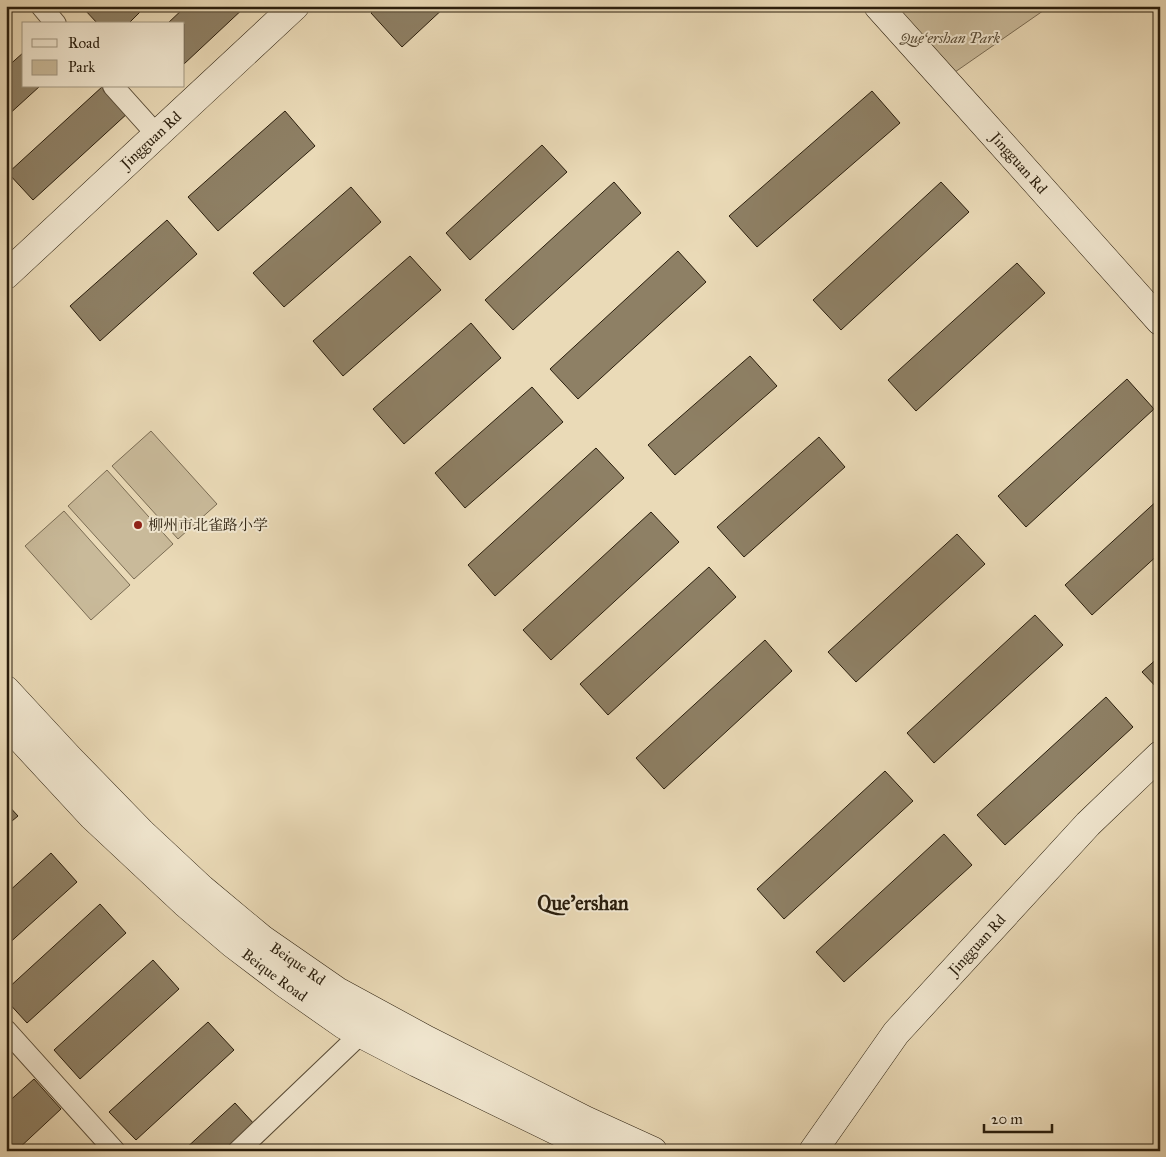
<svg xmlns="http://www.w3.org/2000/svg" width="1166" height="1157" viewBox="0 0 1166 1157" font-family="'IM FELL Great Primer','Noto Serif SC',serif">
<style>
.green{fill:#c9ba9a;stroke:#7a6c54}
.building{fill:#8e8065;stroke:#2a1e0d}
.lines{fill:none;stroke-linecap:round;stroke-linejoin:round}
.street-casing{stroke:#5a4d38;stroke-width:22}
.secondary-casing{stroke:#2a1e0d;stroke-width:29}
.street{stroke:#f1e7d0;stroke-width:20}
.secondary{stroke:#f1e7d0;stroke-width:28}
.poi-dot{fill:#8f2418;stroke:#f1e7d0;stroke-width:2}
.labels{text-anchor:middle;stroke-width:4;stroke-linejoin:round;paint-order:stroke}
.park-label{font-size:15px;font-style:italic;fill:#5a4d37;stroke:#f1e7d0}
.street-label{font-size:15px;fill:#2a1e0d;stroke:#f1e7d0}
.poi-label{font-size:15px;fill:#2a1e0d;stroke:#f1e7d0;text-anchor:start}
.district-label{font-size:20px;font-weight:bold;fill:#2a1e0d;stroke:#f1e7d0}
</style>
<rect width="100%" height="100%" fill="#eadab7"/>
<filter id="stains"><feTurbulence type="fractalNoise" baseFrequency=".004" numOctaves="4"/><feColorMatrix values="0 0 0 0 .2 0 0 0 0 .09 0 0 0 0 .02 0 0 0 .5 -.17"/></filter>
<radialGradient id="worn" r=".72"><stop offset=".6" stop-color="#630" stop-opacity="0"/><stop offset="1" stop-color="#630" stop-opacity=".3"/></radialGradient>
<g class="green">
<path d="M878 6H1050L945 79Z"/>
<path d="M151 431 217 504 178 539 112 466Z"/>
<path d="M107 470 173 544 134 579 68 506Z"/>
<path d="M64 511 130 585 91 620 25 546Z"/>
</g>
<g class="building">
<path d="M86 6H146L128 24H98L84 9Z"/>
<path d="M186 6H246L184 64V24H167Z"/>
<path d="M378 6H446L402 47 371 13Z"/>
<path d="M24 52V86H40L6 117V68Z"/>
<path d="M103 86 129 112 33 200 8 173Z"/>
<path d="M872 91 900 123 757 247 729 216Z"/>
<path d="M285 111 315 146 218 231 188 197Z"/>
<path d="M542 145 567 172 470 260 446 233Z"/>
<path d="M614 182 641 213 513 330 485 300Z"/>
<path d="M941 182 969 212 841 330 813 300Z"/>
<path d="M351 187 381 222 284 307 253 273Z"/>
<path d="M167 220 197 254 100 341 70 306Z"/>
<path d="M678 251 706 282 578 399 550 369Z"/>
<path d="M410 256 441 290 343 376 313 341Z"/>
<path d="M1017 263 1045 293 916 411 888 380Z"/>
<path d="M471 323 501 358 404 444 373 409Z"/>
<path d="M750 356 777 386 675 475 648 445Z"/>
<path d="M1127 379 1154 409 1026 527 998 496Z"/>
<path d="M532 387 563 422 465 508 435 473Z"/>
<path d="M819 437 845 467 744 557 717 527Z"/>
<path d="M596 448 624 478 495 596 468 565Z"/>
<path d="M1160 498V553L1092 615 1065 585Z"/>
<path d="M651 512 679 542 551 660 523 630Z"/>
<path d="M957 534 985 564 856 682 828 652Z"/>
<path d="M709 567 736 597 608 715 580 684Z"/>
<path d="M1035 615 1063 645 934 763 907 733Z"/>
<path d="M765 640 792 671 664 789 636 758Z"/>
<path d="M1160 656V691L1142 672Z"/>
<path d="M1106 697 1133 727 1005 845 977 815Z"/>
<path d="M885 771 913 801 784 919 757 889Z"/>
<path d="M6 803 18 816 6 826Z"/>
<path d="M944 834 972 865 844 982 816 952Z"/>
<path d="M51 853 77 882 6 946V894Z"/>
<path d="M100 904 126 933 27 1023 6 1000V990Z"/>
<path d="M153 960 179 989 80 1079 54 1050Z"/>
<path d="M208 1022 234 1050 136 1140 109 1112Z"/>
<path d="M34 1079 61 1109 16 1151H6V1104Z"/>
<path d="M235 1103 255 1125 226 1151H183Z"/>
</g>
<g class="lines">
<g class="street-casing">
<g id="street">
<path d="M41 6 56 24"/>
<path d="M113 86 157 135"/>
<path d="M6 1030 115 1151"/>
<path d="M238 1151 370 1025"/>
</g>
</g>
<g class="secondary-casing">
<g id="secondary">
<path id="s1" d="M878 6 967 105 1160 321"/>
<path id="s2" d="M6 275 295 6"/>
<path id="s3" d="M6 690 69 758 142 833 202 889 262 939 337 991 427 1040 585 1120 653 1151"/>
<path id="s4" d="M6 723 92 816 185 903 233 944 287 985 344 1025 417 1063 598 1151"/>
<path id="s5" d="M813 1151 896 1033 1088 824 1160 755"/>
</g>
</g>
<use href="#street" class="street"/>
<use href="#secondary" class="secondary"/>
</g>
<circle class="poi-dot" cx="138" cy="525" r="5"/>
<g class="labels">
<g class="park-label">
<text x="950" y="43">Que‘ershan Park</text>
</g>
<g class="street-label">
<text dy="5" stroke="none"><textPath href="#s2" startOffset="198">Jingguan Rd</textPath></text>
<text dy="5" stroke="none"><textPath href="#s1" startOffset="211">Jingguan Rd</textPath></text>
<text dy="5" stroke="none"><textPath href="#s5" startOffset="264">Jingguan Rd</textPath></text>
<text dy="5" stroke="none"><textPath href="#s3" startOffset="401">Beique Rd</textPath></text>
<text dy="5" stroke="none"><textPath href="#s4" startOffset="369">Beique Road</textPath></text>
</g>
<g class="poi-label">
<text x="148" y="530">柳州市北雀路小学</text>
</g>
<g class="district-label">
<text x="583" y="910">Que'ershan</text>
</g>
</g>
<rect width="1166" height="1157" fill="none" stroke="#eadab7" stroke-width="25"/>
<rect x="8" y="8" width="1151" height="1142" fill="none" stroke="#2a1e0d" stroke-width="2.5"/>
<rect x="12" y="12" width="1141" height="1132" fill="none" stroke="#2a1e0d"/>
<rect x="22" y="22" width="162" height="65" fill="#f1e7d0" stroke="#a19782"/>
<rect x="32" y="39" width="25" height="8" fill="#f1e7d0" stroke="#a19782"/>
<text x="68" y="48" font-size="15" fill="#2a1e0d">Road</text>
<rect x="32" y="60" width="25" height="15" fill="#c9ba9a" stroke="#a19782"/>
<text x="68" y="72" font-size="15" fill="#2a1e0d">Park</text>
<path d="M984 1124v8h68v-8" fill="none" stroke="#2a1e0d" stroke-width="2.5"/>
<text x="991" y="1124" font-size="15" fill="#2a1e0d" stroke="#f1e7d0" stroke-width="4" paint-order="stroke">20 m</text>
<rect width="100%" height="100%" filter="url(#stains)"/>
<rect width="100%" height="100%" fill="url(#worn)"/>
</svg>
